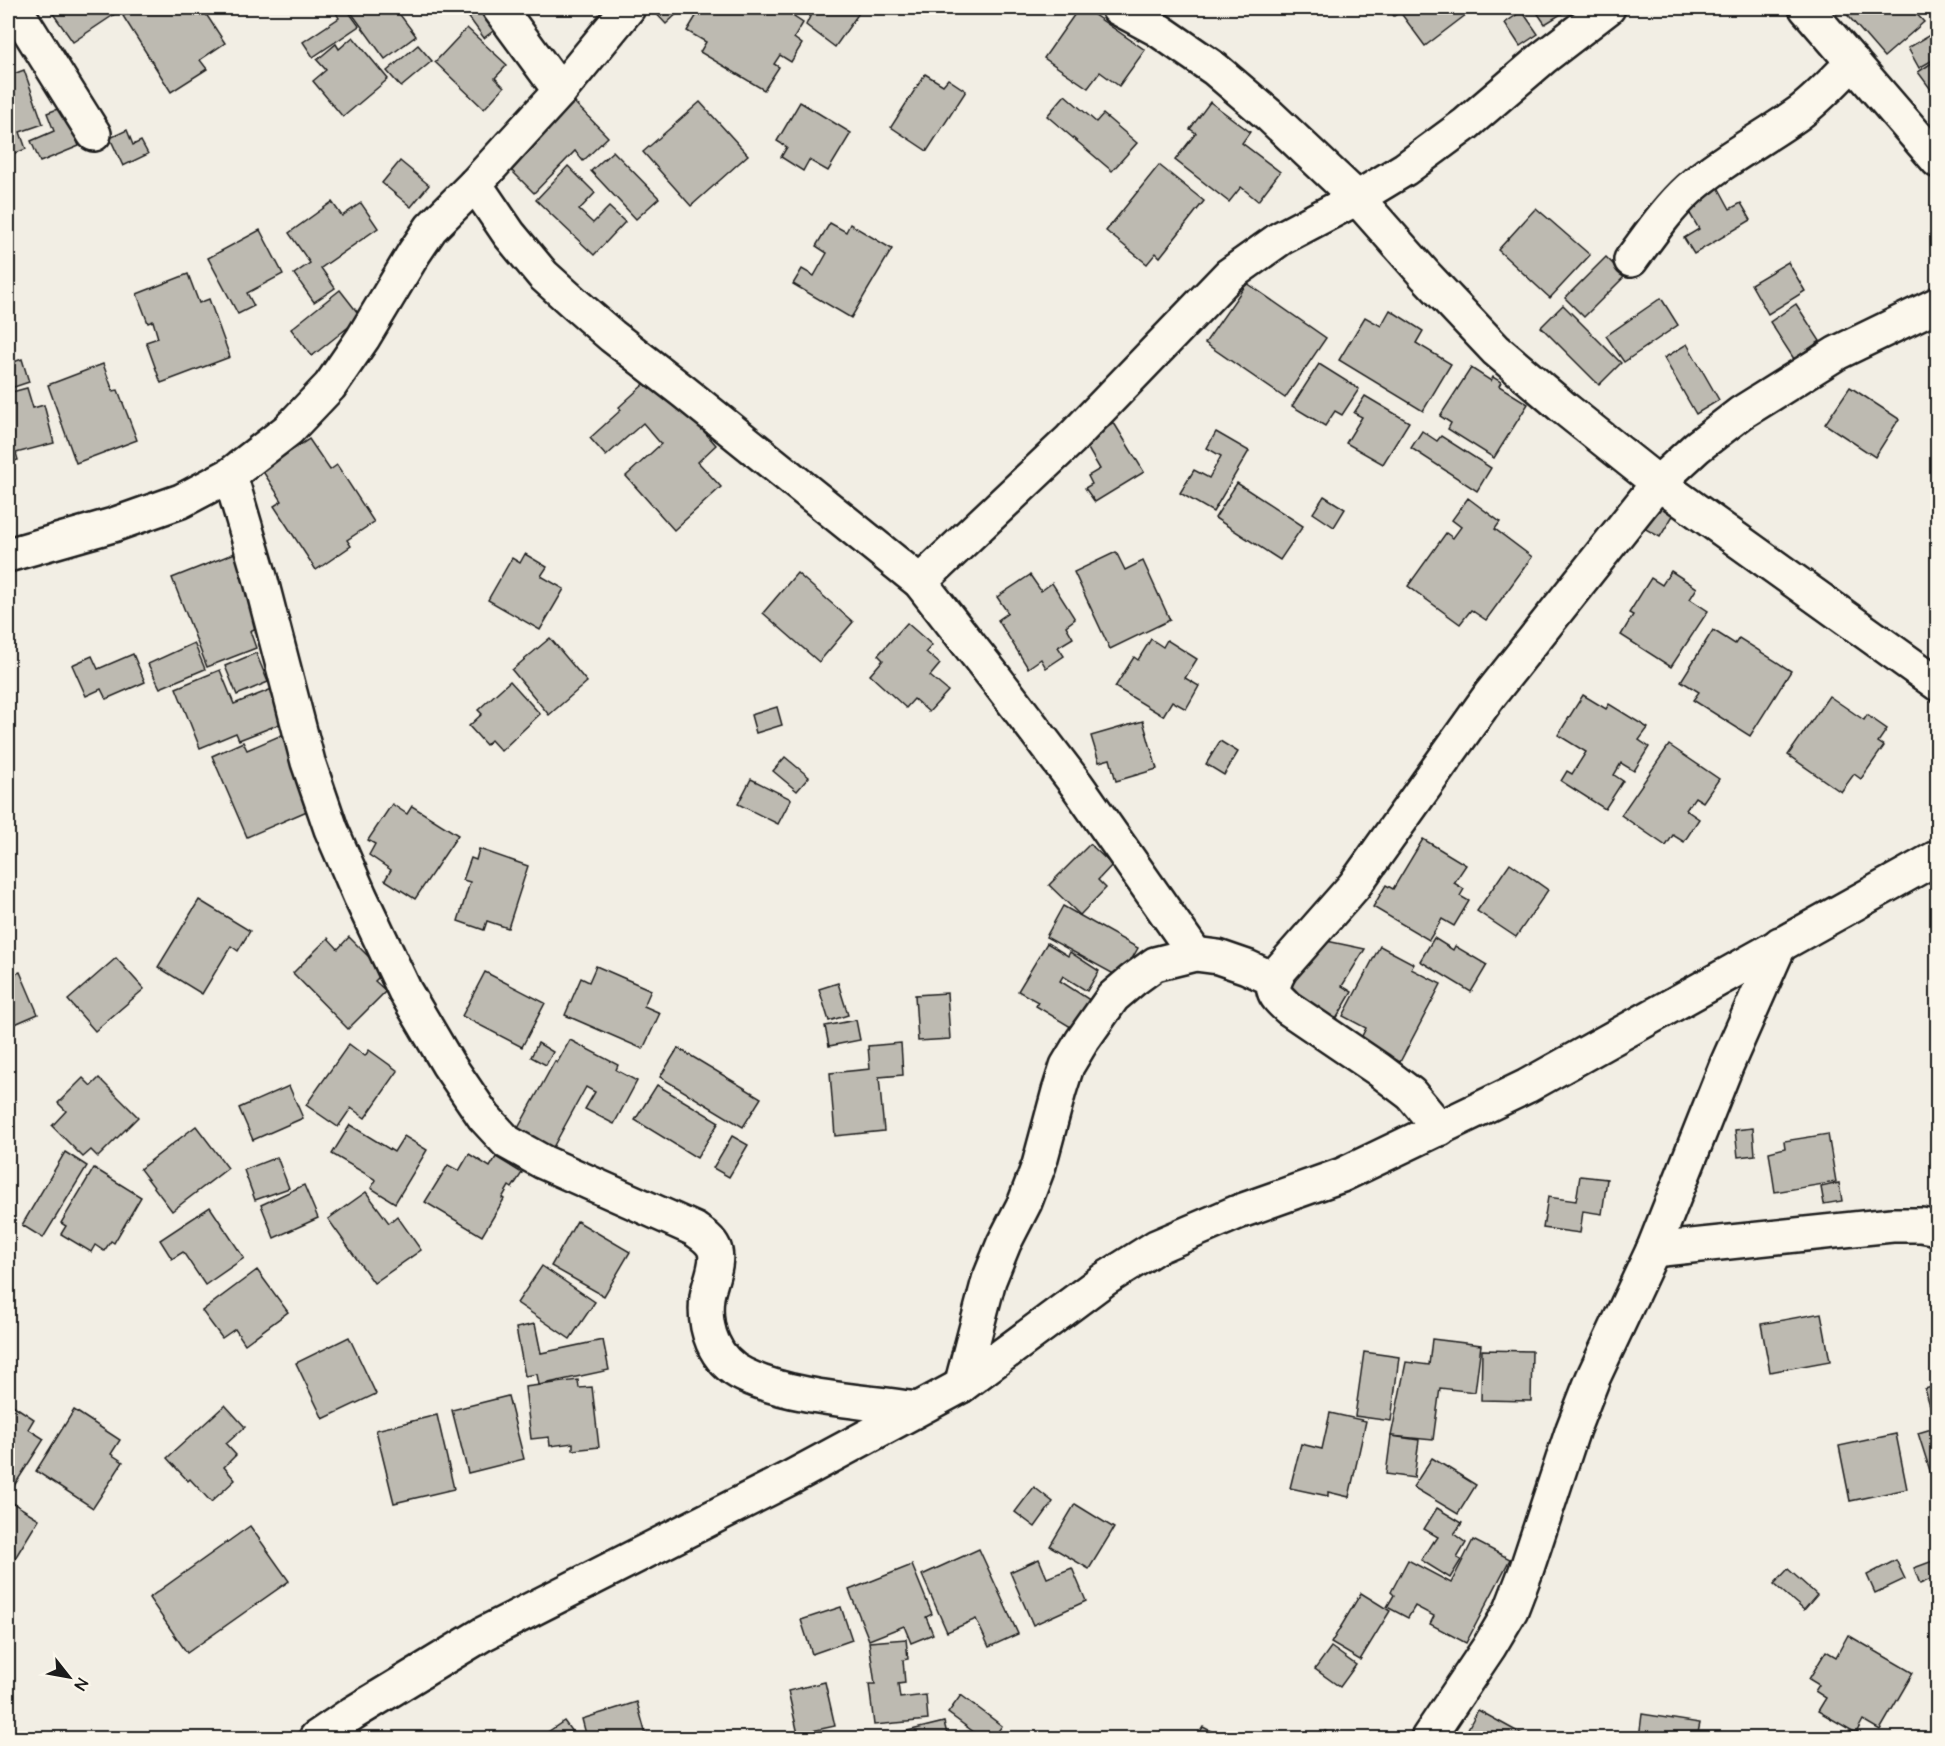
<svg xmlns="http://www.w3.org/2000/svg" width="1945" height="1746" viewBox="0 0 1945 1746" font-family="'Architects Daughter',sans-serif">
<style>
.building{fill:#bdbab1;stroke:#1c1c1c;stroke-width:1.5}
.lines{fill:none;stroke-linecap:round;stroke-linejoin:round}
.minor-casing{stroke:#1c1c1c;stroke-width:38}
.minor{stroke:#fbf7ec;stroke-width:33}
</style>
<rect width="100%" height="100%" fill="#f2eee4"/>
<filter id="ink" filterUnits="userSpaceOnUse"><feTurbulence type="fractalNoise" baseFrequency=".0167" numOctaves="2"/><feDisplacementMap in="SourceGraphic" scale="12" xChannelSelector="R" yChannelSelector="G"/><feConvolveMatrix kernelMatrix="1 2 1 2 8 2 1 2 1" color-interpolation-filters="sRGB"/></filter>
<g filter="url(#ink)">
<g class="building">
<path d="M49 8H124L73 42Z"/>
<path d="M136 8H202L225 43 200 60 207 69 171 92 123 16Z"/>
<path d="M341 8H346L359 26 313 57 303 42 339 18 335 11Z"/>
<path d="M348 8H395L416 36 385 59Z"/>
<path d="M462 8H493L505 22 484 38Z"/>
<path d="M651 8H683L666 24Z"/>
<path d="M701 8H799L794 17 803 23 794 38 802 44 791 62 780 55 774 64 779 67 764 90 700 52 706 42 687 31Z"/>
<path d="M814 8H857L861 10 835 47 806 25Z"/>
<path d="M1079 8H1084L1145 50 1119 86 1100 72 1088 88 1044 58Z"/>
<path d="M1387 8H1468L1471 11 1425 46 1400 12 1394 16Z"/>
<path d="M1534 8H1571L1545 24Z"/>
<path d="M1848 8H1911L1924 22 1884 57 1844 11Z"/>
<path d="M1522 11 1538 34 1520 46 1505 23Z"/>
<path d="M467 28 507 65 495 78 504 87 484 109 435 62Z"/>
<path d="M1938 30V57L1919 68 1908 48Z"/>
<path d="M353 37 388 79 343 117 313 81 326 70 317 60 336 44 339 49Z"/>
<path d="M418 45 432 61 401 87 387 71Z"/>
<path d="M1938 59V99L1918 72Z"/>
<path d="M24 70 43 124 20 132 26 149 8 156V76Z"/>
<path d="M925 74 943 85 948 79 966 91 927 151 891 127Z"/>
<path d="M1065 95 1096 122 1103 114 1137 143 1112 171 1047 116Z"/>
<path d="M573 101 608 137 583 161 575 151 534 193 508 167Z"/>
<path d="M700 102 748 155 691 206 643 152Z"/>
<path d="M800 102 851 133 828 171 809 160 803 171 781 157 787 147 777 141Z"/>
<path d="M1210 102 1250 132 1242 143 1280 172 1258 201 1241 187 1229 202 1175 160 1196 133 1190 129Z"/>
<path d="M63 107 79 146 40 162 31 141 54 131 47 113Z"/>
<path d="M127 130 133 145 141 141 148 154 123 166 110 138Z"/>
<path d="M613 151 659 198 636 219 591 171Z"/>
<path d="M400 161 429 185 411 207 382 183Z"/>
<path d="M1159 165 1204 201 1160 257 1156 253 1147 264 1106 231Z"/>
<path d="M568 166 595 193 579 210 593 223 609 207 625 222 594 255 536 200Z"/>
<path d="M1718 187 1730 209 1741 203 1751 220 1694 254 1684 238 1699 229 1686 207Z"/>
<path d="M332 202 342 216 361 203 378 228 321 268 335 288 314 302 294 274 310 263 289 233Z"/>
<path d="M1536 208 1590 255 1550 298 1498 250Z"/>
<path d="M830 223 846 232 850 224 892 249 851 318 793 284 802 269 814 276 827 253 816 246Z"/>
<path d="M260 230 283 274 247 293 254 306 238 314 208 258Z"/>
<path d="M1606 257 1625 276 1584 317 1565 298Z"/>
<path d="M1788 262 1805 291 1768 314 1751 284Z"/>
<path d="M188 274 199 303 209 299 230 357 161 383 146 342 158 338 153 321 148 323 137 294Z"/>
<path d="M1247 283 1326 338 1285 398 1205 343Z"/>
<path d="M340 290 361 317 312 356 291 329Z"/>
<path d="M1661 298 1678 325 1624 362 1606 336Z"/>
<path d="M1796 304 1820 341 1794 359 1770 322Z"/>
<path d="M1563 305 1621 363 1599 385 1541 327Z"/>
<path d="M1390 310 1423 331 1416 343 1451 364 1423 411 1339 360 1365 317 1381 326Z"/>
<path d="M1687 344 1719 400 1696 414 1664 358Z"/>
<path d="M22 359 29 382 8 389V364Z"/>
<path d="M103 364 113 391 118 390 137 440 76 463 48 385Z"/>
<path d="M1319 364 1359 389 1342 415 1335 411 1325 426 1292 406Z"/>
<path d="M1471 368 1491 381 1493 377 1501 382 1499 386 1528 404 1494 458 1448 429 1451 423 1440 416Z"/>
<path d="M654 375 716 445 698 462 721 487 674 530 626 476 661 444 643 423 606 456 590 438 621 410 619 407Z"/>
<path d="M1850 387 1899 419 1875 457 1825 424Z"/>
<path d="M27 388 33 408 44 405 54 443 16 453 18 460 8 463V393Z"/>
<path d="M1365 396 1409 422 1383 464 1346 443 1362 417 1354 413Z"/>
<path d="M1114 423 1144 472 1095 502 1085 488 1092 484 1088 476 1100 469 1084 442Z"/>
<path d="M1422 431 1437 441 1441 436 1491 468 1477 491 1411 448Z"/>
<path d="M1216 432 1249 451 1213 512 1180 493 1194 470 1209 478 1221 456 1207 448Z"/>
<path d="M309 439 330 470 337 465 374 522 347 540 351 546 316 570 274 506 282 501 262 470Z"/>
<path d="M1237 483 1303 526 1280 560 1215 518Z"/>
<path d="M1324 496 1345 509 1334 527 1313 513Z"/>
<path d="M1468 498 1500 522 1495 529 1532 557 1486 620 1471 610 1460 624 1408 586 1446 533 1453 538 1461 527 1452 520Z"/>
<path d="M1660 498 1677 509 1660 537 1642 527Z"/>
<path d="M1116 552 1125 570 1143 561 1170 620 1110 649 1074 572Z"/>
<path d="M235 553 263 625 250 631 256 648 207 667 172 578Z"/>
<path d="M525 554 547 567 541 576 564 589 540 630 488 600 512 558 520 563Z"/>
<path d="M1671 571 1697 588 1690 599 1708 611 1671 667 1621 635 1633 615 1629 613 1651 578 1662 585Z"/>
<path d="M797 573 853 622 819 662 763 613Z"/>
<path d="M1030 575 1041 591 1052 583 1075 619 1066 626 1073 638 1058 647 1064 656 1046 668 1041 659 1028 668 998 620 1008 613 997 597Z"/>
<path d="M907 623 932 645 926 652 940 664 930 676 948 691 929 712 914 699 906 708 870 675 883 660 878 655Z"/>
<path d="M1713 630 1735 644 1739 638 1791 671 1750 736 1693 700 1699 692 1681 681Z"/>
<path d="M550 638 587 682 549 715 512 670Z"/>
<path d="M1151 639 1163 647 1167 640 1197 659 1185 678 1199 686 1186 709 1172 701 1163 716 1115 687 1134 657 1138 660Z"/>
<path d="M194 643 205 669 160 688 148 664Z"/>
<path d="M256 653 268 682 237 695 225 666Z"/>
<path d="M133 654 145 682 106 699 101 689 86 696 72 665 92 656 98 669Z"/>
<path d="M220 670 234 704 272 689 285 722 239 740 236 733 200 748 176 688Z"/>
<path d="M510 681 540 714 501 751 491 740 486 745 469 726 482 714 478 710Z"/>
<path d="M1583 695 1606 709 1609 704 1648 728 1639 740 1649 747 1634 771 1621 763 1614 775 1623 781 1605 809 1561 781 1567 771 1572 774 1586 752 1558 735Z"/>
<path d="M1829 696 1864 720 1867 715 1887 729 1878 742 1884 746 1861 779 1854 774 1841 792 1788 755Z"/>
<path d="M777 707 782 725 756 733 751 715Z"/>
<path d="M1143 721 1157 769 1116 781 1110 759 1099 762 1091 736Z"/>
<path d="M284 734 316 807 247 837 212 756 243 742 247 750Z"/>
<path d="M1220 741 1238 752 1224 775 1206 764Z"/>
<path d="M1669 745 1719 779 1703 802 1695 797 1686 810 1699 819 1684 842 1673 835 1666 846 1621 815Z"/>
<path d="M785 757 809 777 797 791 773 771Z"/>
<path d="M751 779 791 799 778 824 738 804Z"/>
<path d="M392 804 407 814 412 806 458 835 415 899 385 880 391 870 369 855 375 844 368 840Z"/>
<path d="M1423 839 1466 865 1454 883 1464 889 1460 896 1469 901 1454 926 1442 919 1429 940 1373 907 1386 885 1393 889Z"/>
<path d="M1090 844 1112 865 1098 880 1106 888 1080 915 1049 885Z"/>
<path d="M479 849 528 866 508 928 487 921 484 930 458 921 470 882 463 880 471 858 476 860Z"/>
<path d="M1510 863 1548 890 1516 937 1477 911Z"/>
<path d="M199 900 250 931 238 951 231 946 202 994 158 967Z"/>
<path d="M1063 906 1138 948 1121 978 1046 937Z"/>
<path d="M349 937 384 972 375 981 386 991 348 1029 293 973 328 938 338 949Z"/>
<path d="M1434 938 1453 950 1455 946 1487 965 1471 992 1420 961Z"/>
<path d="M1322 940 1365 949 1342 986 1352 992 1335 1021 1280 989Z"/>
<path d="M1047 943 1068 956 1070 952 1099 971 1087 991 1063 976 1060 981 1096 1004 1079 1032 1036 1006 1038 1002 1018 991Z"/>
<path d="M1380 946 1414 964 1411 969 1441 984 1400 1062 1360 1040 1366 1028 1343 1016Z"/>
<path d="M116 958 144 989 95 1031 68 1000Z"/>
<path d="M596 966 651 990 644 1006 660 1013 643 1049 565 1015 581 978 589 982Z"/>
<path d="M20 972 38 1014 8 1027V977Z"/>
<path d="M485 972 545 1003 522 1047 462 1016Z"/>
<path d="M838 983 848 1015 829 1021 819 989Z"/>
<path d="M947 993 950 1039 918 1041 915 995Z"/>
<path d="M856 1020 860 1040 829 1046 825 1026Z"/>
<path d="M570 1040 618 1065 616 1070 637 1081 614 1124 585 1109 595 1092 586 1087 551 1151 516 1132 555 1061 557 1063Z"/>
<path d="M538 1043 553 1052 546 1065 531 1057Z"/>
<path d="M901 1043 903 1075 879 1077 884 1131 835 1136 830 1073 870 1069 868 1046Z"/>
<path d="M349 1044 365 1056 369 1050 398 1071 365 1118 351 1108 338 1127 306 1105Z"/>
<path d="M678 1048 761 1098 743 1127 660 1077Z"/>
<path d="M83 1078 91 1086 99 1078 138 1117 98 1157 91 1150 83 1157 52 1126 66 1111 58 1103Z"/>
<path d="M657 1085 719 1122 697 1158 635 1120Z"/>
<path d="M289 1086 303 1118 253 1140 239 1108Z"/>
<path d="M350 1125 394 1152 404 1136 427 1150 395 1203 371 1188 376 1180 332 1154Z"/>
<path d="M196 1126 228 1168 172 1211 140 1169Z"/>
<path d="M1753 1128 1755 1155 1738 1157 1735 1130Z"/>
<path d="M1828 1134 1836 1182 1775 1192 1769 1152 1785 1148 1784 1141Z"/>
<path d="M732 1136 748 1145 729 1177 713 1168Z"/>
<path d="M65 1152 87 1166 43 1238 22 1225Z"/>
<path d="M469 1154 490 1167 496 1157 522 1173 512 1188 509 1186 502 1198 504 1199 482 1236 425 1202 448 1165 459 1171Z"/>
<path d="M277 1157 289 1188 255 1200 244 1170Z"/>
<path d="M94 1168 141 1197 114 1243 111 1241 104 1251 95 1245 91 1252 61 1234 66 1226 61 1223Z"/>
<path d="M1580 1176 1607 1179 1602 1214 1583 1211 1580 1233 1543 1228 1548 1197 1576 1201Z"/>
<path d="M1839 1183 1842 1201 1824 1204 1821 1187Z"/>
<path d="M304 1185 318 1218 274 1238 261 1205Z"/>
<path d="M366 1192 389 1223 397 1216 421 1250 374 1283 328 1219Z"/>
<path d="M210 1207 244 1258 205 1285 183 1252 172 1259 160 1240Z"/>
<path d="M577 1221 630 1252 604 1296 551 1266Z"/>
<path d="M542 1266 595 1302 570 1339 517 1303Z"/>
<path d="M257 1270 288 1312 245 1344 235 1329 222 1338 202 1311Z"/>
<path d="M1821 1313 1830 1361 1770 1372 1761 1324Z"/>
<path d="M535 1324 541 1353 603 1340 609 1370 539 1385 537 1374 525 1376 516 1328Z"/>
<path d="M349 1337 376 1394 323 1419 296 1363Z"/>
<path d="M1432 1339 1481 1345 1475 1392 1440 1388 1433 1440 1391 1436 1406 1362 1429 1365Z"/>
<path d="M1482 1350 1532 1351 1531 1401 1481 1400Z"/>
<path d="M1364 1352 1399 1357 1391 1421 1355 1416Z"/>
<path d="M578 1380 579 1388 592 1387 599 1447 573 1450V1443L550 1446 549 1437 531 1439 525 1387Z"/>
<path d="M1938 1385V1421L1935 1422 1925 1389Z"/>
<path d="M508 1396 524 1459 468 1473 452 1410Z"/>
<path d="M8 1402 34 1419 28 1429 44 1439 14 1486 8 1482Z"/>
<path d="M225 1405 245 1427 226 1444 236 1455 224 1467 235 1480 211 1502 190 1479 188 1481 167 1458Z"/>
<path d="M74 1410 120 1440 111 1454 123 1462 93 1508 36 1471Z"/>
<path d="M1330 1413 1366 1421 1349 1497 1328 1492V1496L1290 1488 1301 1444 1322 1449Z"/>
<path d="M437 1415 454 1489 394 1503 376 1430Z"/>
<path d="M1938 1427V1496L1918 1433Z"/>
<path d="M1896 1434 1907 1489 1850 1501 1839 1446Z"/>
<path d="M1391 1436 1419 1440 1414 1478 1386 1474Z"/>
<path d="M1432 1458 1476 1485 1458 1514 1413 1487Z"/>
<path d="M1034 1487 1053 1502 1035 1527 1015 1512Z"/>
<path d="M8 1500 39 1519 9 1568 8 1567Z"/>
<path d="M1075 1504 1114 1528 1089 1569 1050 1546Z"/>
<path d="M1437 1508 1462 1523 1454 1534 1466 1543 1457 1558 1461 1560 1450 1578 1421 1560 1433 1541 1434 1543 1438 1537 1424 1529Z"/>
<path d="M250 1526 289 1581 187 1653 149 1598Z"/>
<path d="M1473 1540 1510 1559 1466 1643 1430 1624 1434 1616 1415 1606 1408 1618 1387 1607 1394 1595 1391 1592 1408 1560 1451 1583Z"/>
<path d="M979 1549 1018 1634 989 1647 976 1619 947 1632 922 1575Z"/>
<path d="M1039 1559 1047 1578 1072 1568 1086 1601 1033 1625 1010 1572Z"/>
<path d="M1938 1559V1595L1931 1579 1920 1584 1914 1568Z"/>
<path d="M1896 1560 1905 1579 1875 1593 1867 1575Z"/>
<path d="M912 1565 932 1614 926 1617 933 1634 911 1643 904 1626 869 1640 849 1590Z"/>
<path d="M1788 1569 1817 1595 1804 1610 1774 1584Z"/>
<path d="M1361 1593 1390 1611 1360 1660 1331 1643Z"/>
<path d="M841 1607 852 1640 812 1654 801 1620Z"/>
<path d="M1848 1635 1913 1673 1880 1730 1863 1720 1856 1733 1818 1711 1826 1698 1815 1691 1819 1685 1809 1679 1826 1651 1836 1657Z"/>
<path d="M906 1639 908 1659 903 1660 905 1683 898 1684 900 1698 926 1695 928 1720 874 1725 869 1684H875L869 1642Z"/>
<path d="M1331 1647 1356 1665 1340 1687 1315 1669Z"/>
<path d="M825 1682 835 1726 798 1734 788 1691Z"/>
<path d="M961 1695 1002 1726 993 1738H982L948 1713Z"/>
<path d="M637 1702 646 1735 634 1738H587L582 1719Z"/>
<path d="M1478 1710 1529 1738H1463Z"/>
<path d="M1642 1714 1700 1723 1697 1738H1639Z"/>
<path d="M564 1721 575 1736 572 1738H548L545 1734Z"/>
<path d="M944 1722 948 1738H896L895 1734Z"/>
<path d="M1203 1727 1224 1738H1196Z"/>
<path d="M1325 1731 1336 1738H1320Z"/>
</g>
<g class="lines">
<g class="minor-casing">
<g id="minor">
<path d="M15 8 94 134"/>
<path d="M499 8 560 91"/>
<path d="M1118 8 1157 29 1215 69 1270 116 1357 198 1426 276 1496 350 1564 408 1658 483 1938 684"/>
<path d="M1806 8 1938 161"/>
<path d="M475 184 509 234 543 275 574 303 612 336 684 392 920 582 996 679 1076 784 1195 954"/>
<path d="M1631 260C1649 236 1667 209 1689 189 1723 159 1763 139 1799 113 1819 98 1836 79 1853 62"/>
<path d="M230 475 260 577 308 762 331 829 360 896 405 991 448 1064 484 1117 507 1142 543 1162 694 1229C701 1234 710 1239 714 1248 720 1262 709 1283 707 1297 703 1328 714 1361 744 1375 791 1398 863 1401 915 1409"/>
<path d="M8 555 113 525 181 501 230 475 288 430 330 386 363 338 414 253 431 228 475 184 560 91 628 8"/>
<path d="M920 582 1070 440 1229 275 1281 238 1357 198 1405 169 1466 124 1543 58 1608 8"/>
<path d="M1440 1129 1411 1094 1378 1069 1288 1008C1272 993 1269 989 1281 969L1354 886 1490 695 1658 483 1697 447 1741 413 1837 353 1938 304"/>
<path d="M1653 1250 1892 1225H1921L1938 1228"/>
<path d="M961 1386 989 1280 1004 1243 1025 1202 1039 1165 1059 1091 1067 1066 1082 1041 1113 997 1133 980 1155 964 1195 954 1218 957 1247 967 1275 980"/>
<path d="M316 1738 353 1713 483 1634 790 1478 961 1386 1105 1279 1156 1247 1238 1212 1342 1175 1527 1086 1938 857"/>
<path d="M1428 1738 1489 1647 1511 1610 1526 1571 1573 1429 1593 1378 1653 1250 1727 1064 1780 944"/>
</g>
</g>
<use href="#minor" class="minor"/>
</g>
</g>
<rect width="1945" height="1746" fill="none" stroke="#fbf7ec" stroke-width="30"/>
<rect x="15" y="15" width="1915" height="1716" fill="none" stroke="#1c1c1c" stroke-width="2" filter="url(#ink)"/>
<g transform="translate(69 1677) rotate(121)" stroke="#fbf7ec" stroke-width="4.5" paint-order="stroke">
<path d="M0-4.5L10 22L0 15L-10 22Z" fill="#1c1c1c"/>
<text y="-9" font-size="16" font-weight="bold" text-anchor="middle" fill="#1c1c1c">N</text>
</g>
</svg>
